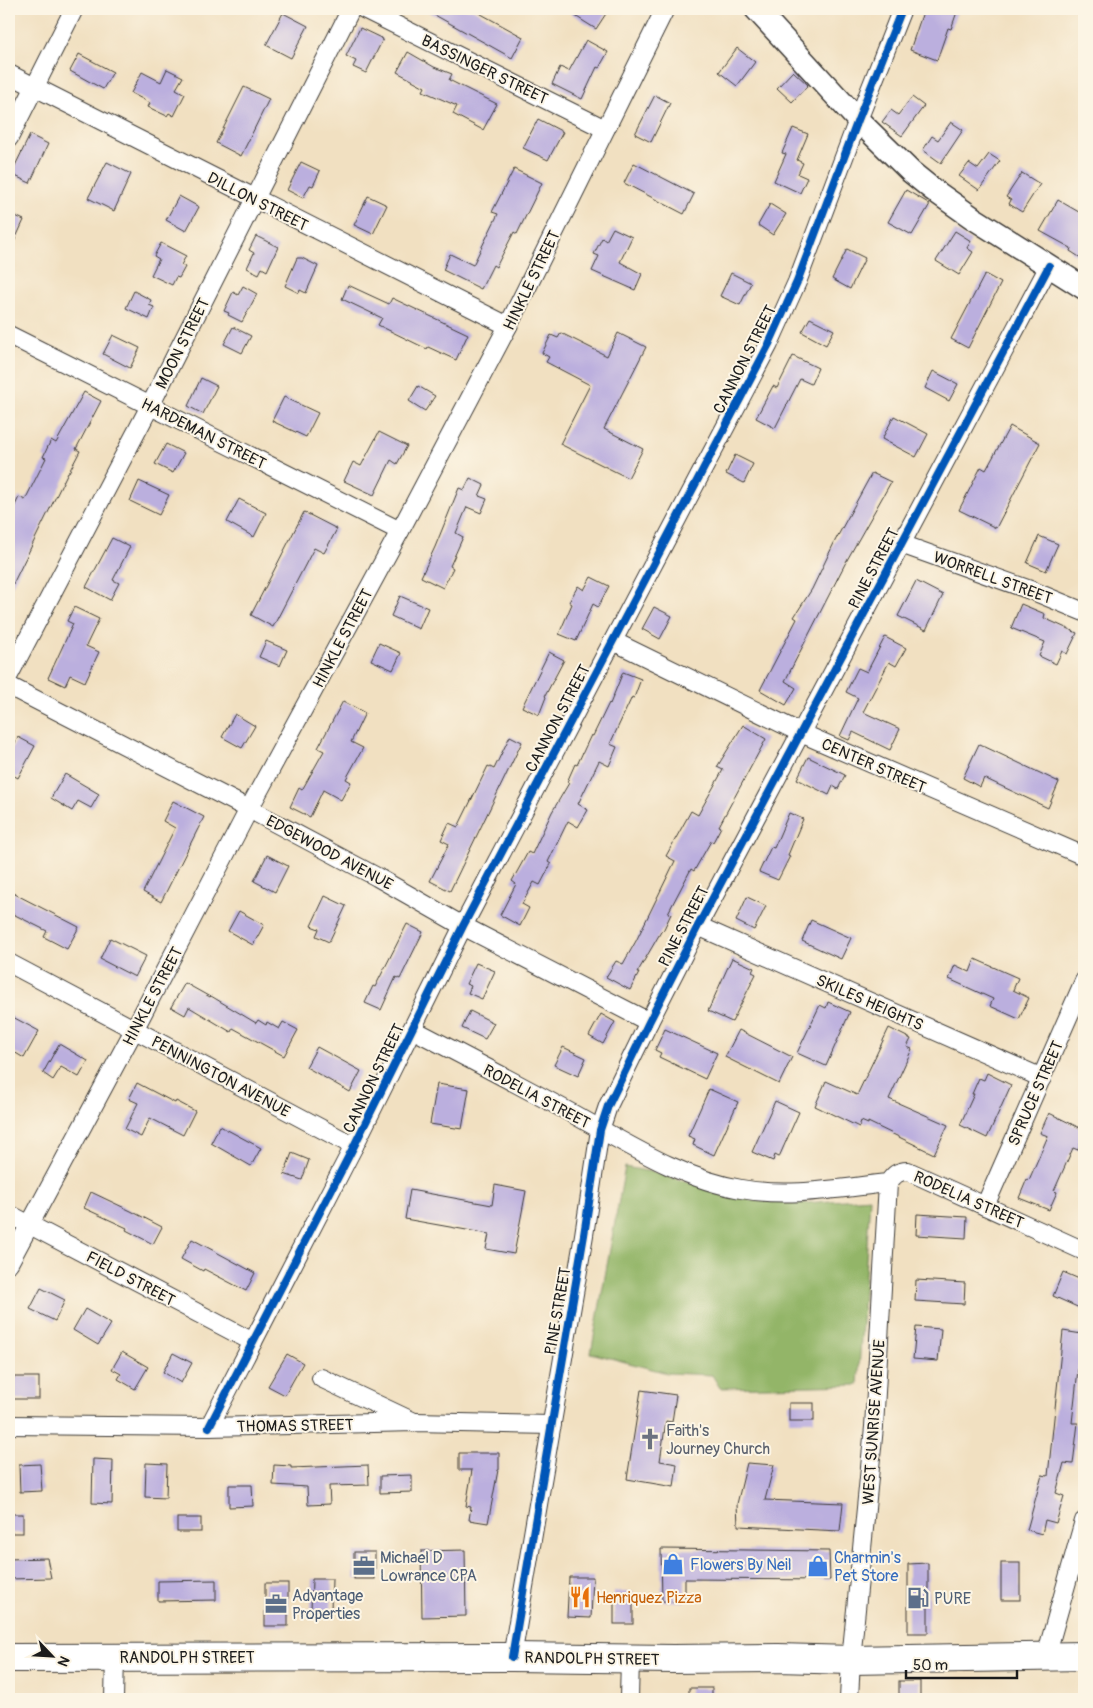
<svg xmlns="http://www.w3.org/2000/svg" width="1093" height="1708" viewBox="0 0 1093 1708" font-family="Pangolin,sans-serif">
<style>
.forest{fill:#93b568;stroke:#586842}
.building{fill:#bbafde}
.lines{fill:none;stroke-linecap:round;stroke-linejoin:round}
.minor-casing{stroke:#3c3935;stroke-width:20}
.tertiary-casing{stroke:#3c3935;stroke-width:25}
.primary-casing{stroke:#3c3935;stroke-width:30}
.minor{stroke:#fff;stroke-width:18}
.tertiary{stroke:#fff;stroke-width:22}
.primary{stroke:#fff;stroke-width:28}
.cycleway-casing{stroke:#fcf5e5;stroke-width:11}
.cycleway{stroke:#0057b8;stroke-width:8}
.labels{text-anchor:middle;stroke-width:4;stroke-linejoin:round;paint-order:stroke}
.street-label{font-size:16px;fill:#1c1c1c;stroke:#fcf5e5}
.worship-label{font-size:16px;fill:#5b616d;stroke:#fcf5e5;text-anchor:start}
.service-label{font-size:16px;fill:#4e5e75;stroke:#fcf5e5;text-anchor:start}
.shop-label{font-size:16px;fill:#366cbe;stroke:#fcf5e5;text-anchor:start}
.food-label{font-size:16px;fill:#c56008;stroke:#fcf5e5;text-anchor:start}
</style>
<rect width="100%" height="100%" fill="#fcf5e5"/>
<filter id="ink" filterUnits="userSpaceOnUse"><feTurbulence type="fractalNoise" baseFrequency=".02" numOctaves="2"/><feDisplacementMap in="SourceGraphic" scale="10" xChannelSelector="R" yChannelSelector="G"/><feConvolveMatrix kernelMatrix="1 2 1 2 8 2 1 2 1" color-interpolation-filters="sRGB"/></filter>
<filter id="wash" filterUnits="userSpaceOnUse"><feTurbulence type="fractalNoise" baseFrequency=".0096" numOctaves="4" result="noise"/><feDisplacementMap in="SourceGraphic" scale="20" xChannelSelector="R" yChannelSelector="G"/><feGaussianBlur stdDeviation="1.12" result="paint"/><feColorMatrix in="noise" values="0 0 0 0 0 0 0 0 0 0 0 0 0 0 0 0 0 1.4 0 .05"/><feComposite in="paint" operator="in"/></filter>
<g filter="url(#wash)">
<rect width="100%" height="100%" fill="#f1e0c1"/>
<path class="forest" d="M625 1167 652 1172 755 1201 805 1203 870 1198 858 1385 720 1388 712 1375 667 1373 591 1353Z"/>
<g id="blocks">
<g class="building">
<path d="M424 9H472L523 37 512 58Z"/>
<path d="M564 9H609L596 29Z"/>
<path d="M924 9H958L951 29 948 28 937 60 910 50Z"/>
<path d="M283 13 308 26 291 58 266 45Z"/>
<path d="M360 28 383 39 366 73 353 67 356 61 346 56Z"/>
<path d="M586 40 608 52 599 68 597 67 582 99 552 84 560 67 569 71Z"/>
<path d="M737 48 755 62 737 86 719 72Z"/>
<path d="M408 52 434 67 452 74 449 80 497 104 483 130 453 114 457 106 423 91 425 87 397 72Z"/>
<path d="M79 54 113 72 103 89 70 71Z"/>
<path d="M167 69 183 77 176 89 185 94 174 116 169 113 167 116 148 107 150 103 131 93 142 72 161 82Z"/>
<path d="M793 71 808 85 792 102 777 88Z"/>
<path d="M244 87 269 99 241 156 216 143Z"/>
<path d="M655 95 670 103 651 142 635 134Z"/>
<path d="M912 97 924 106 902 136 882 122 891 110 898 115Z"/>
<path d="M538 119 563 132 548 160 523 148Z"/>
<path d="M951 122 963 130 941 163 923 150 932 136 938 140Z"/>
<path d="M793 128 808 134 797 160 803 163 798 174 807 178 800 193 774 181 786 154 782 153Z"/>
<path d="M30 135 48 144 30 183 11 174Z"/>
<path d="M989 154 1000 161 979 190 959 176 969 163 978 169Z"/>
<path d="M107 162 131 174 114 211 88 198Z"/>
<path d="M301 162 320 171 313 186 310 185 303 198 287 190Z"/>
<path d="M634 163 694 194 684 214 624 183Z"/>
<path d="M514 169 542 183 517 234 514 232 496 267 493 265 481 289 443 270 450 254 473 265 498 214 492 212Z"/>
<path d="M1022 173 1040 184 1022 212 1009 204 1011 200 1006 197Z"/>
<path d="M906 190 930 204 912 235 888 222Z"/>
<path d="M179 196 199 207 186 231 166 220Z"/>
<path d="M368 196 387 205 373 234 354 225Z"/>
<path d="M1058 200 1084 215V260L1070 251 1071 248 1040 231Z"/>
<path d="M770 204 786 214 773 235 758 225Z"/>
<path d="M9 213 24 220 9 253Z"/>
<path d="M613 228 632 237 620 262 642 274 635 290 592 271 599 256 594 254 602 238 606 241Z"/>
<path d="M955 231 971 241 967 248 973 252 959 275 936 261Z"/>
<path d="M256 236 278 247 267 271 262 268 259 274 247 268 254 253 249 250Z"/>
<path d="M161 243 186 256 181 265 185 267 179 278 176 277 172 285 151 275 159 259 154 256Z"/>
<path d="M847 249 865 258 850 289 832 279Z"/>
<path d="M297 258H302L318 266 306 293 300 290 299 293 285 286Z"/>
<path d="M731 273 751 283 740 305 720 296Z"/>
<path d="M985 274 1001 283 968 348 951 339Z"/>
<path d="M348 285 389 304 392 298 468 334 456 360 428 347 427 349 378 325 382 318 342 299Z"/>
<path d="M243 286 257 294 242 322 228 315 229 313 224 311 233 292 238 295Z"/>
<path d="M134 291 151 300 149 305 154 307 149 319 126 308Z"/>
<path d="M810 318 834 330 826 345 802 332Z"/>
<path d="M233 327 251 336 242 353 224 344Z"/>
<path d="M561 333 607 356 618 333 646 347 604 429 643 449 628 478 560 444 590 385 546 362 549 357 542 353 551 335 558 338Z"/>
<path d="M113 335 140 348 130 368 103 354Z"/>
<path d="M793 356 818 368 811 384 800 379 775 428 756 418 773 386 777 388Z"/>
<path d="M933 371 958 384 949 401 925 388Z"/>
<path d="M201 378 217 386 203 414 188 406Z"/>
<path d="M418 386 435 396 425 411 409 401Z"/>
<path d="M84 392 101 401 76 449 80 451 69 472H68L9 592V518L19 497 25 500 46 458 43 457 51 440 56 443Z"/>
<path d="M284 397 318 413 306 437 272 421Z"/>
<path d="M894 416 928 434 916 457 882 439Z"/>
<path d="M1010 426 1040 443 996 528 959 510 981 467 986 470Z"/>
<path d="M379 432 407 446 397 464 391 460 374 495 344 481 353 462 361 466Z"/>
<path d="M166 444 184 453 173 473 155 464Z"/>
<path d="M735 455 753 464 744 483 726 474Z"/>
<path d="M872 473 891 482 847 560 785 681 796 688 786 705 760 690 797 619 794 617 812 589 835 541Z"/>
<path d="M470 478 484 485 479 496 487 499 481 513 467 507 456 533 463 537 450 566 453 568 443 588 421 577 435 547 459 488 464 490Z"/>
<path d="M139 481 169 495 159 515 130 501Z"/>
<path d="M239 499 266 513 254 537 227 522Z"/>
<path d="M304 512 337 529 324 553 314 548 273 627 251 615Z"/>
<path d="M1039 536 1058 544 1046 571 1027 563Z"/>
<path d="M112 538 130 547 113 580 119 583 110 600 86 587Z"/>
<path d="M591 577 609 586 598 607 593 604 576 641 559 634 572 604 569 602 578 586 584 590Z"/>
<path d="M916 581 943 595 926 630 898 616Z"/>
<path d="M400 596 428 608 419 629 391 616Z"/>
<path d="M1021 604 1045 614 1044 618 1077 633 1067 654 1062 651 1056 664 1039 656 1045 642 1011 628Z"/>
<path d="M74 607 99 619 86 646 99 652 85 682 70 675 65 686 48 678 73 624 67 621Z"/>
<path d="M654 607 672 616 660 639 642 629Z"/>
<path d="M885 637 906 648 896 666 889 662 863 712 900 729 890 750 853 732 849 740 840 736 858 698 846 692 858 668 867 672Z"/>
<path d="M266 641 287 650 280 666 259 657Z"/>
<path d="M379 643 401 653 393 670 371 660Z"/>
<path d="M549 652 564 660 545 696 546 697 539 715 522 707Z"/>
<path d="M623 672 641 679 634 698 632 697 610 744 617 747 609 766 599 761 578 804 588 810 578 827 568 821 548 862 551 864 540 885 534 882 522 904 529 908 520 926 500 915 516 884 512 881 528 852 532 854 552 812 569 783 567 782 575 764 577 765 591 735 593 736 609 703 610 704Z"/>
<path d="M343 701 365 713 351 742 363 748 346 779 351 782 341 800 323 790 310 817 290 807 299 788 302 790 324 751 318 748Z"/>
<path d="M235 714 255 726 242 748 222 737Z"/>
<path d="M743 725 766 739 719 826 721 827 713 842 711 841 694 871 691 869 668 913 671 914 663 931 662 930 637 973H639L630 990 606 977 616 961 623 964 636 941 675 861 666 856 691 811 698 815 723 770 717 767Z"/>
<path d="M510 736 522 742 450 891 430 881 449 844 441 840 449 823 458 827 488 766 494 769Z"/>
<path d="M18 737 35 746 18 778 9 773V754Z"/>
<path d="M979 744 1059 782 1048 808 984 778 980 787 963 778Z"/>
<path d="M808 757 845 775 838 789 833 786 829 795 797 779Z"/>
<path d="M65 774 99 794 91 808 78 801 72 811 51 798Z"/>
<path d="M173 801 204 817 161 902 143 892 175 828 163 821Z"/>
<path d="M789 813 803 819 788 855 790 856 778 880 759 872 771 847 774 848Z"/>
<path d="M267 855 288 866 275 892 254 881Z"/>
<path d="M9 891 79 927 67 949 44 937 47 931 9 912Z"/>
<path d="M325 896 346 906 329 942 316 936 319 929 311 926Z"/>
<path d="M747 897 766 906 754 930 736 921Z"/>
<path d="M239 911 264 925 253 945 228 931Z"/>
<path d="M811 920 851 938 841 959 802 941Z"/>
<path d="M407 924 423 932 400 979 396 977 381 1010 365 1003 373 986 375 987Z"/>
<path d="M110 938 146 956 135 977 100 959Z"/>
<path d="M732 958 754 968 752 972 756 974 732 1022 708 1011Z"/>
<path d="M975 959 1018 978 1013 990 1029 998 1019 1019 990 1006 993 999 949 979 955 965 970 972Z"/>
<path d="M476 963 495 971 482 999 468 993 471 986 466 984Z"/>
<path d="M185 983 210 997 211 996 256 1023 258 1020 266 1025 267 1022 279 1029 283 1022 298 1030 284 1056 233 1028 231 1032 189 1007 185 1015 171 1007Z"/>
<path d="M828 1002 850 1012 826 1066 797 1053 820 1005 826 1008Z"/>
<path d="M470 1011 494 1023 485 1039 462 1028Z"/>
<path d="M601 1014 615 1022 603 1044 589 1036Z"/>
<path d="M9 1015 39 1031 24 1058 9 1049Z"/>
<path d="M889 1028 911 1039 907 1047 912 1049 889 1099 948 1125 934 1154 868 1122V1124L861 1121 859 1127 815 1106 826 1081 857 1095Z"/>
<path d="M665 1029 717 1053 705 1079 659 1057 661 1053 655 1050Z"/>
<path d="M739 1030 792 1057 779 1084 725 1057Z"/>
<path d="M59 1044 88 1061 79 1077 61 1067 53 1080 43 1073Z"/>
<path d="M317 1047 361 1071 350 1092 306 1067Z"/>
<path d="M563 1047 586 1058 578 1076 554 1065Z"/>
<path d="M987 1073 1011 1085 987 1138 960 1125 974 1094H972L979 1078 984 1080Z"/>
<path d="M137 1083 175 1103 176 1101 195 1111 183 1135 150 1118 141 1137 125 1129 138 1103 129 1099Z"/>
<path d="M437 1084 469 1089 462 1129 430 1124Z"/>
<path d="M709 1089 738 1102 714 1155 693 1145 695 1139 688 1136Z"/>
<path d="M775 1101 799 1112 779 1157 775 1155 773 1161 752 1152Z"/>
<path d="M1049 1113 1084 1130V1135L1078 1150 1073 1148 1054 1191 1057 1192 1049 1210 1019 1198 1027 1179 1029 1180 1048 1136 1040 1133Z"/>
<path d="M220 1126 261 1148 251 1166 211 1143Z"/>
<path d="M292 1153 309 1160 302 1180 284 1174Z"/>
<path d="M495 1185 526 1191 514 1254 486 1249 489 1234 405 1219 410 1190 492 1205Z"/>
<path d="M91 1192 131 1211 162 1227 153 1244 126 1230 127 1228 84 1208Z"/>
<path d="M917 1214 967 1217 966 1238 916 1235Z"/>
<path d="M192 1239 255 1273 246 1291 204 1269 203 1271 181 1259Z"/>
<path d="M1063 1272 1084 1281V1310L1053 1296Z"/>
<path d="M916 1280 965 1283 964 1304 915 1301Z"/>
<path d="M41 1288 65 1300 55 1321 30 1309Z"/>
<path d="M85 1309 111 1324 98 1345 73 1330Z"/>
<path d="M916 1327 941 1329 938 1361 913 1359Z"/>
<path d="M1063 1331 1082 1334 1072 1423H1078L1073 1464 1064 1463 1056 1493 1064 1496 1056 1523 1045 1520 1042 1534 1027 1530 1042 1475 1048 1476Z"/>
<path d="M122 1352 148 1367 135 1389 118 1379 121 1374 112 1369Z"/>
<path d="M173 1353 192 1363 181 1383 163 1372Z"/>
<path d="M287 1354 303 1363 285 1395 268 1386Z"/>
<rect x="9" y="1377" width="30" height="22"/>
<path d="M641 1390 676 1395 672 1422 666 1421 660 1461 677 1464 674 1487 627 1479Z"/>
<rect x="789" y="1403" width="25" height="18"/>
<path d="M459 1453H499V1470H498L488 1523 469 1520 471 1507 466 1506 472 1470H459Z"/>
<path d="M93 1459 113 1460 112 1504 92 1503Z"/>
<path d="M146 1463 167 1464 166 1498 145 1497Z"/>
<path d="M747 1463 774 1465 765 1500 843 1503 840 1531 738 1526 737 1504Z"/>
<path d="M40 1464 42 1491 20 1492 19 1465Z"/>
<path d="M274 1465 291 1466V1468L368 1465 369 1485 329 1486 330 1504 308 1505 307 1487 273 1485Z"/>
<path d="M412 1475V1492L380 1493V1476Z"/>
<path d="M229 1485H252L253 1506 229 1507Z"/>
<rect x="9" y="1514" width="14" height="19"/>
<rect x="177" y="1518" width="24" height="14"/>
<path d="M661 1549 829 1551 830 1580 685 1579V1602L662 1601Z"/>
<path d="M465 1550 466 1616 422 1617 421 1551Z"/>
<rect x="354" y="1552" width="21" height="27"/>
<path d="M47 1558 51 1578 9 1579V1559Z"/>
<path d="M928 1563V1633H908V1564Z"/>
<rect x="1001" y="1563" width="19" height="37"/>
<path d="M569 1577H593L591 1618 567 1617Z"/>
<path d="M312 1579H332L331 1611H311Z"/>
<path d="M216 1580V1600L158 1601V1581Z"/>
<rect x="265" y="1583" width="23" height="43"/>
<rect x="614" y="1592" width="19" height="32"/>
<rect x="899" y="1681" width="21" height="17"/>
<rect x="689" y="1688" width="23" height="11"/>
</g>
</g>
</g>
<g filter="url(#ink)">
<use href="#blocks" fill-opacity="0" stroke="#3c3935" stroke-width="1"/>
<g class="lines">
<g class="minor-casing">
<g id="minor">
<path d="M364 9 605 129"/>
<path d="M9 74 508 326"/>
<path d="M9 138 74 9"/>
<path d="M9 335 400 531"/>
<path d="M901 544 1033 591 1084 612"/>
<path d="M613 641 801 733 1084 856"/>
<path d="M9 675 150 406 351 9"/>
<path d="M9 686 249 809 377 877 463 926 649 1022"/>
<path d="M698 926 1042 1078"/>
<path d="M9 963 354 1146"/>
<path d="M412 1029C466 1057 520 1085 573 1114 626 1143 681 1179 741 1189 790 1198 840 1188 888 1183 894 1175 897 1171 908 1171L1084 1251"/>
<path d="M985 1206 1084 981"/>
<path d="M9 1214 253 1342"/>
<path d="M9 1263 134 1030 249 809 400 531 508 326 665 9"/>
<path d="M321 1378 412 1421"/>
<path d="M9 1425 209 1427 415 1422 552 1425"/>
<path d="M209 1427 354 1146 463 926 769 344 797 282 858 120 902 9"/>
<path d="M1046 1656 1084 1521"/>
<path d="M512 1657 584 1235 600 1130 608 1106 649 1022 698 926 1049 266"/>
<path d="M114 1699 115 1656"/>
<path d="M629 1699 630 1658"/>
<path d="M849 1699 851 1660 874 1427 888 1183"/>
</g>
</g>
<g class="tertiary-casing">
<path id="tertiary" d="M756 9 858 120 911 172 932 189 973 218 1084 288"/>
</g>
<g class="primary-casing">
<path id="primary" d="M9 1658 512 1657 673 1659 778 1658 851 1660 1084 1656"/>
</g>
<use href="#minor" class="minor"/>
<use href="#tertiary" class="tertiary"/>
<use href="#primary" class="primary"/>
<g class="cycleway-casing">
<g id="cycleway">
<path d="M209 1427 354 1146 463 926 769 344 797 282 858 120 902 9"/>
<path d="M512 1657 584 1235 600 1130 608 1106 649 1022 698 926 1049 266"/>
</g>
</g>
<use href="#cycleway" class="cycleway"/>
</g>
</g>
<defs>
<g id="church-bare" transform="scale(1.725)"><path d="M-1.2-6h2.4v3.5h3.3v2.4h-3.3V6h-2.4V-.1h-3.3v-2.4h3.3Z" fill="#6b7280" stroke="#fcf5e5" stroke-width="2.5" paint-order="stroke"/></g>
<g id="shop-bare" transform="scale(1.725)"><path d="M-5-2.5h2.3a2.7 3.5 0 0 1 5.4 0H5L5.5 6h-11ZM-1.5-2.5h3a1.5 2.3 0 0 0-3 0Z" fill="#3f7fe0" stroke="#fcf5e5" stroke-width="2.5" paint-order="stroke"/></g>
<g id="office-bare" transform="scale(1.725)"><path d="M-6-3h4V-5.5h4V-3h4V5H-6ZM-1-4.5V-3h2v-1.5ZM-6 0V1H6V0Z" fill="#5c6f8a" stroke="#fcf5e5" stroke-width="2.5" paint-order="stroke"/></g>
<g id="restaurant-bare" transform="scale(1.725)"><path d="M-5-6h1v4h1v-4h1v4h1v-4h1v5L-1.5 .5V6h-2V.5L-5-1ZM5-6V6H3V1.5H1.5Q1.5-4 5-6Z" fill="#e8710a" stroke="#fcf5e5" stroke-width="2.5" paint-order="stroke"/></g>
<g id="fuel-bare" transform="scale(1.725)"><path d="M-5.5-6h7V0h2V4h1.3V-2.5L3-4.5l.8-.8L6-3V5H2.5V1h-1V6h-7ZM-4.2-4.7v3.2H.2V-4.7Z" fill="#5c6f8a" stroke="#fcf5e5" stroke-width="2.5" paint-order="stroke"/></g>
</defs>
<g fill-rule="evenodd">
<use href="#church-bare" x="650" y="1439"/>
<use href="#shop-bare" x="673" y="1564"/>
<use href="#office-bare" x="364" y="1566"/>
<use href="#shop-bare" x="818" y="1566"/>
<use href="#restaurant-bare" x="580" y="1597"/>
<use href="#fuel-bare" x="918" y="1598"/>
<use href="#office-bare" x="276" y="1604"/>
</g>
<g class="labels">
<g class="street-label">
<text transform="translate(485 69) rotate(26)" y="6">BASSINGER STREET</text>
<text transform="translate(258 201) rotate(27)" y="6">DILLON STREET</text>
<text transform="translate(531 280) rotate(-64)" y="6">HINKLE STREET</text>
<text transform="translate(182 343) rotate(-63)" y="6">MOON STREET</text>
<text transform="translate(744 359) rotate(-63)" y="6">CANNON STREET</text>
<text transform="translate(204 433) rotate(27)" y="6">HARDEMAN STREET</text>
<text transform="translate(873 568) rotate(-62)" y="6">PINE STREET</text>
<text transform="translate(993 577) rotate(20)" y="6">WORRELL STREET</text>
<text transform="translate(342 638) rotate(-62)" y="6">HINKLE STREET</text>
<text transform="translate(557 718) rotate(-62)" y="6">CANNON STREET</text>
<text transform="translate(874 765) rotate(24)" y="6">CENTER STREET</text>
<text transform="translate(330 852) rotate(28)" y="6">EDGEWOOD AVENUE</text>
<text transform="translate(683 926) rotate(-62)" y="6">PINE STREET</text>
<text transform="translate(152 996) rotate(-62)" y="6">HINKLE STREET</text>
<text transform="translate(870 1002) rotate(24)" y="6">SKILES HEIGHTS</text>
<text transform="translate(221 1076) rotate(28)" y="6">PENNINGTON AVENUE</text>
<text transform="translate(373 1078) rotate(-64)" y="6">CANNON STREET</text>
<text transform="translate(1035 1093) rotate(-66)" y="6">SPRUCE STREET</text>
<text transform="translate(537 1096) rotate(28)" y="6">RODELIA STREET</text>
<text transform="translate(969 1199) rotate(24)" y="6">RODELIA STREET</text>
<text transform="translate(131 1278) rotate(28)" y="6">FIELD STREET</text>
<text transform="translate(557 1311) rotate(-80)" y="6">PINE STREET</text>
<text transform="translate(873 1422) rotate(-86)" y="6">WEST SUNRISE AVENUE</text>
<text transform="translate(295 1425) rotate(-1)" y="6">THOMAS STREET</text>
<text x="187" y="1663">RANDOLPH STREET</text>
<text transform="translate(592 1658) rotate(1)" y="6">RANDOLPH STREET</text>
</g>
<g class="worship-label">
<text x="666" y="1436">Faith's<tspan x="666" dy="18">Journey Church</tspan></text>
</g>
<g class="service-label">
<text x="380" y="1563">Michael D<tspan x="380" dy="18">Lowrance CPA</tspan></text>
<text x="292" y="1601">Advantage<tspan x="292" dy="18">Properties</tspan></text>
<text x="934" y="1604">PURE</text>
</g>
<g class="shop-label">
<text x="834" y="1563">Charmin's<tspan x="834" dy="18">Pet Store</tspan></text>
<text x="690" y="1570">Flowers By Neil</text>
</g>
<g class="food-label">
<text x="596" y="1603">Henriquez Pizza</text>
</g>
</g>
<rect width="1093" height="1708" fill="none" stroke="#fcf5e5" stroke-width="30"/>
<g transform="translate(52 1656) rotate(115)" stroke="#fcf5e5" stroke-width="4" paint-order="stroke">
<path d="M0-4L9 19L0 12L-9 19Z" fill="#1c1c1c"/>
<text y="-8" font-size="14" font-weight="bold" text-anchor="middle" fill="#1c1c1c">N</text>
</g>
<path d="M906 1670v8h111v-8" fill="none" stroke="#1c1c1c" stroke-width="2.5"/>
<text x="913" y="1670" font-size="15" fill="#1c1c1c" stroke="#fcf5e5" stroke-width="4" paint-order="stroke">50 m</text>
</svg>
